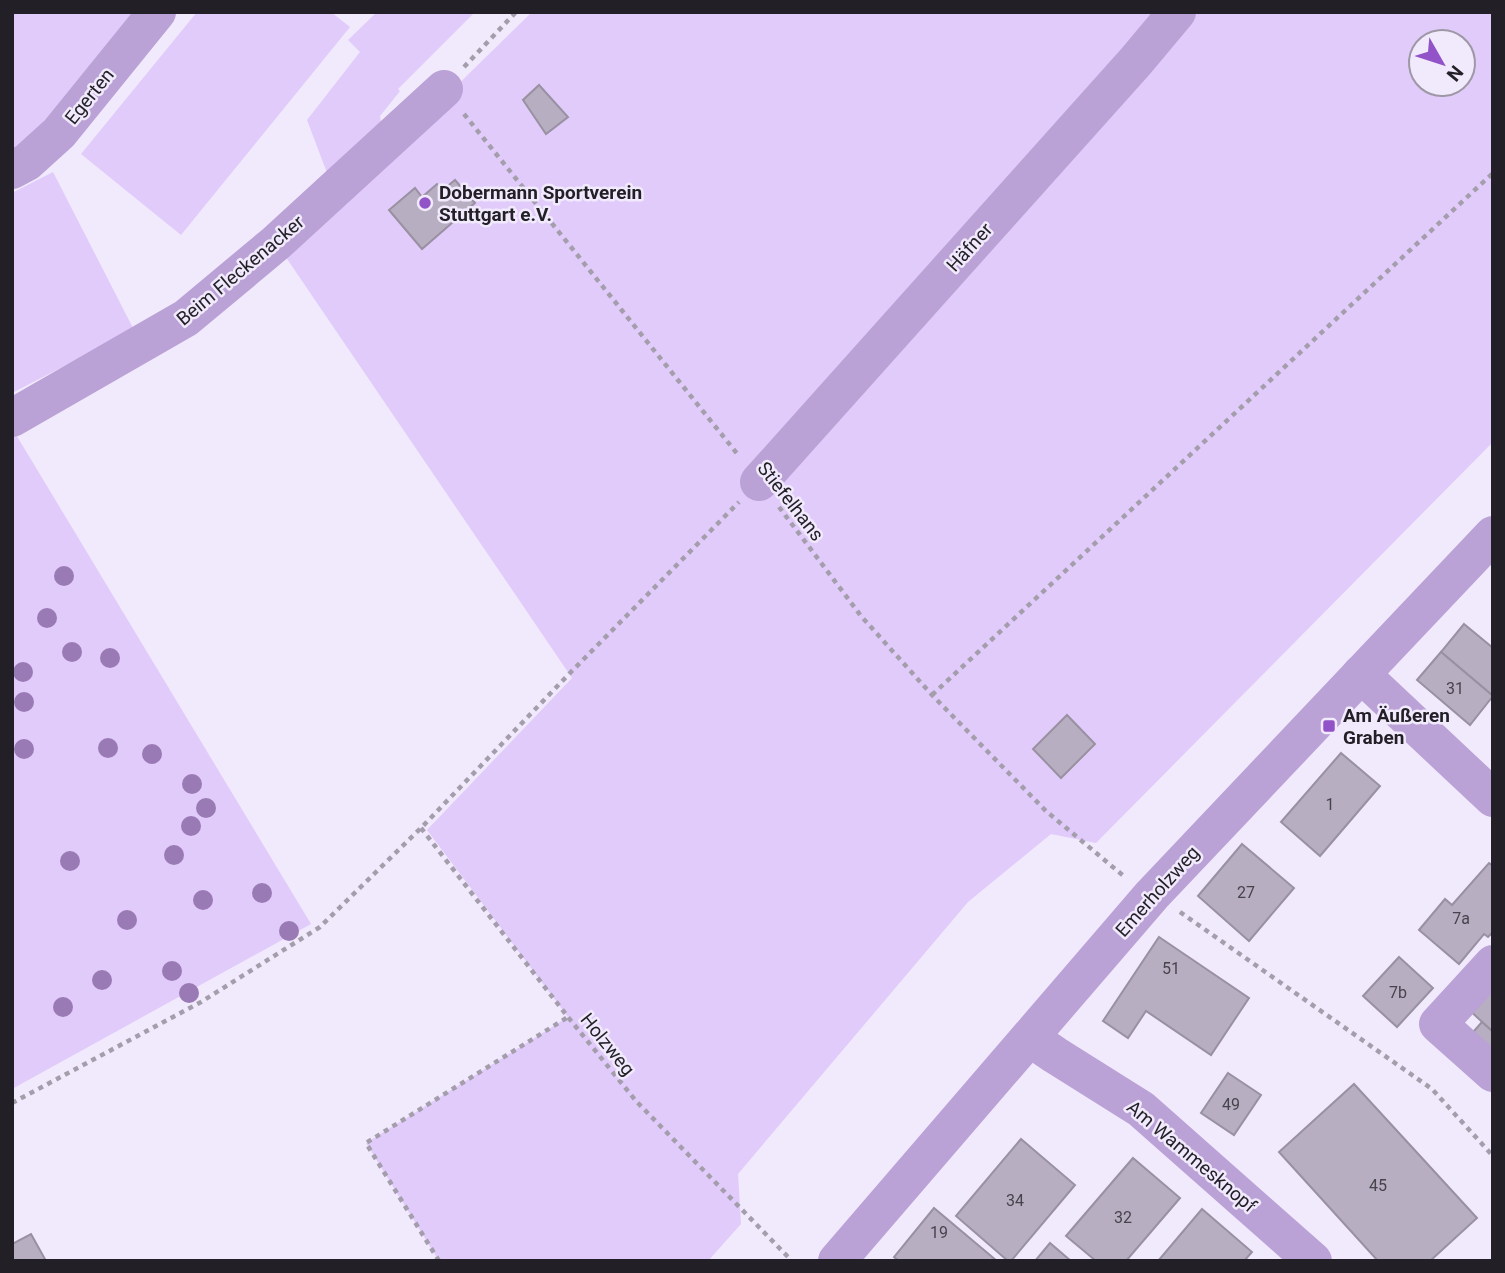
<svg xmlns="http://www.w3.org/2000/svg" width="1505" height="1273" viewBox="0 0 1505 1273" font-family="Roboto,sans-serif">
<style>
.green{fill:#e1cbfa;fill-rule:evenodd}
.building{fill:#b7afc1;stroke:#9991a2;stroke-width:2}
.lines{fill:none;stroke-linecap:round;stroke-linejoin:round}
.path{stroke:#a49eac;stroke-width:4.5;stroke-dasharray:5 5;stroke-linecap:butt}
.minor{stroke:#baa1d6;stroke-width:38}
.tree{fill:#9a7ab4}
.poi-dot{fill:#9253c9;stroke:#f1e9fc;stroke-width:2.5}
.labels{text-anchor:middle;stroke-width:5;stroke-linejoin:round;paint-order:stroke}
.number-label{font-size:16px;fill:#47434d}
.street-label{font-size:19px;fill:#221f26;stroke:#f1e9fc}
.poi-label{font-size:19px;font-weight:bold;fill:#221f26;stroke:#f1e9fc;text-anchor:start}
</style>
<rect width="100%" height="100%" fill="#f1e9fc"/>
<g class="green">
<path d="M12 12H143L12 162Z"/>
<path d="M197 12H331L350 27 181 235 81 154Z"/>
<path d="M377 12H475L398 89 400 91 380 116 381 122 329 178 307 120 360 52 348 40Z"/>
<path d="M532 12H1493V442L1096 843 1051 834 968 902 738 1174 741 1224 708 1261H439L366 1143 568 1017 427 830 572 678 281 250 439 103ZM1421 42H1463V84H1421Z"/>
<path d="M53 172 134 330 12 393V193Z"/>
<path d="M12 428 311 924 12 1089Z"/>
</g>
<g class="building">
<path d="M539 85 568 117 546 134 523 100Z"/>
<path d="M455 180 475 203 422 249 389 210 415 188 422 197 437 184 443 190Z"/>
<path d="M1464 624 1493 648V696L1441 652Z"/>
<path d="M1441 652 1493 696 1470 725 1417 680Z"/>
<path d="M1067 715 1095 744 1061 778 1033 749Z"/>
<path d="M1341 753 1380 786 1320 856 1281 822Z"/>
<path d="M1242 844 1294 888 1249 941 1198 896Z"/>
<path d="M1489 863 1493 866V932L1488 937 1484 934 1459 964 1419 930 1445 899 1452 905Z"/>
<path d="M1159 937 1249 998 1211 1055 1146 1011 1128 1038 1103 1021Z"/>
<path d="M1399 957 1433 988 1397 1027 1363 996Z"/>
<path d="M1493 978V1032L1466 1007Z"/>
<path d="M1482 1022 1493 1032V1048L1466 1040Z"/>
<path d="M1228 1073 1261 1095 1234 1135 1201 1113Z"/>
<path d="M1354 1084 1477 1218 1430 1261H1378L1279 1152Z"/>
<path d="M1021 1139 1075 1185 1011 1261H1008L956 1216Z"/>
<path d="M1133 1158 1180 1198 1126 1261H1096L1066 1236Z"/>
<path d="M934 1208 997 1261H899L894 1257Z"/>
<path d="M1202 1209 1252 1252 1244 1261H1158Z"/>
<path d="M31 1234 46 1261H12V1244Z"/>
<path d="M1050 1243 1071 1261H1035Z"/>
</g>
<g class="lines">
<g class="path">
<path d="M464 67 516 12"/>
<path d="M464 114 739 456"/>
<path d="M779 507 861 616 932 695 1046 811 1126 878"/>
<path d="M932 695 1493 173"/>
<path d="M421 828 568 1017 636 1101 792 1261"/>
<path d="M1180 912 1432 1089 1493 1156"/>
<path d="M12 1103 201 1002 320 927 421 828 570 673 739 502"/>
<path d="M439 1261 366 1143 568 1017"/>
</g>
<g class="minor">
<path d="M12 170 27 162 59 133 157 12"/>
<path d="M12 418 186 318 276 243 444 89"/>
<path d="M759 482 1136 61 1177 12"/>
<path d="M1361 674 1493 798"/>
<path d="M1493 964 1438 1024 1493 1073"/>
<path d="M1030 1038 1055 1055 1141 1109 1313 1261"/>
<path d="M837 1261 1152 895 1493 535"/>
</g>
</g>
<g class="tree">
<circle cx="64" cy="576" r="10"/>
<circle cx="47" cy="618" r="10"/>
<circle cx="72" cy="652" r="10"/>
<circle cx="110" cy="658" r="10"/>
<circle cx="23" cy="672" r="10"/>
<circle cx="24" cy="702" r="10"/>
<circle cx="108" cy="748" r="10"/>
<circle cx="24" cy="749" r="10"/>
<circle cx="152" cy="754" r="10"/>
<circle cx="192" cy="784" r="10"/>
<circle cx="206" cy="808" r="10"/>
<circle cx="191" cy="826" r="10"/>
<circle cx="174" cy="855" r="10"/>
<circle cx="70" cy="861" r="10"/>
<circle cx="262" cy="893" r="10"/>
<circle cx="203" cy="900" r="10"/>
<circle cx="127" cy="920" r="10"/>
<circle cx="289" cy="931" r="10"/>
<circle cx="172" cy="971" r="10"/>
<circle cx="102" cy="980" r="10"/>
<circle cx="189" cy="993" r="10"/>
<circle cx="63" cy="1007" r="10"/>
</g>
<g class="poi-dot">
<circle cx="425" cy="203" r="7"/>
<rect x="1322" y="719" width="14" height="14" rx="3.5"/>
</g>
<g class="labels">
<g class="number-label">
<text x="1455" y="694">31</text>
<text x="1330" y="810">1</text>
<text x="1246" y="898">27</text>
<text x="1461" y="924">7a</text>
<text x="1171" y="974">51</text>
<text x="1398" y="998">7b</text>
<text x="1231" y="1110">49</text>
<text x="1378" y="1191">45</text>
<text x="1015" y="1206">34</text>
<text x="1123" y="1223">32</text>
<text x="939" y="1238">19</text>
</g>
<g class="street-label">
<text transform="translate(89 96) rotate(-51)" y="7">Egerten</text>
<text transform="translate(969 247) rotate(-48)" y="7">Häfner</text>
<text transform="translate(240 270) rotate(-40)" y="7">Beim Fleckenacker</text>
<text transform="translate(791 501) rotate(52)" y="7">Stiefelhans</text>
<text transform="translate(1157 891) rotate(-48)" y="7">Emerholzweg</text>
<text transform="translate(608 1044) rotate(51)" y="7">Holzweg</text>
<text transform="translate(1192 1156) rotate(40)" y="7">Am Wammesknopf</text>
</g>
<g class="poi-label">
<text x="439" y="199">Dobermann Sportverein<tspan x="439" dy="22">Stuttgart e.V.</tspan></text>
<text x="1343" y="722">Am Äußeren<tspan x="1343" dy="22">Graben</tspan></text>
</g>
</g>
<rect width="1505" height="1273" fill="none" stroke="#221f26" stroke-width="28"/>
<g transform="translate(1442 63) rotate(129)"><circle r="33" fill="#f1e9fc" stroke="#9e98a6" stroke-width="2"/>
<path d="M0-5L12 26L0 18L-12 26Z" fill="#9253c9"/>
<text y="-10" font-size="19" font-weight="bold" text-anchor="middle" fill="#221f26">N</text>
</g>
</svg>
